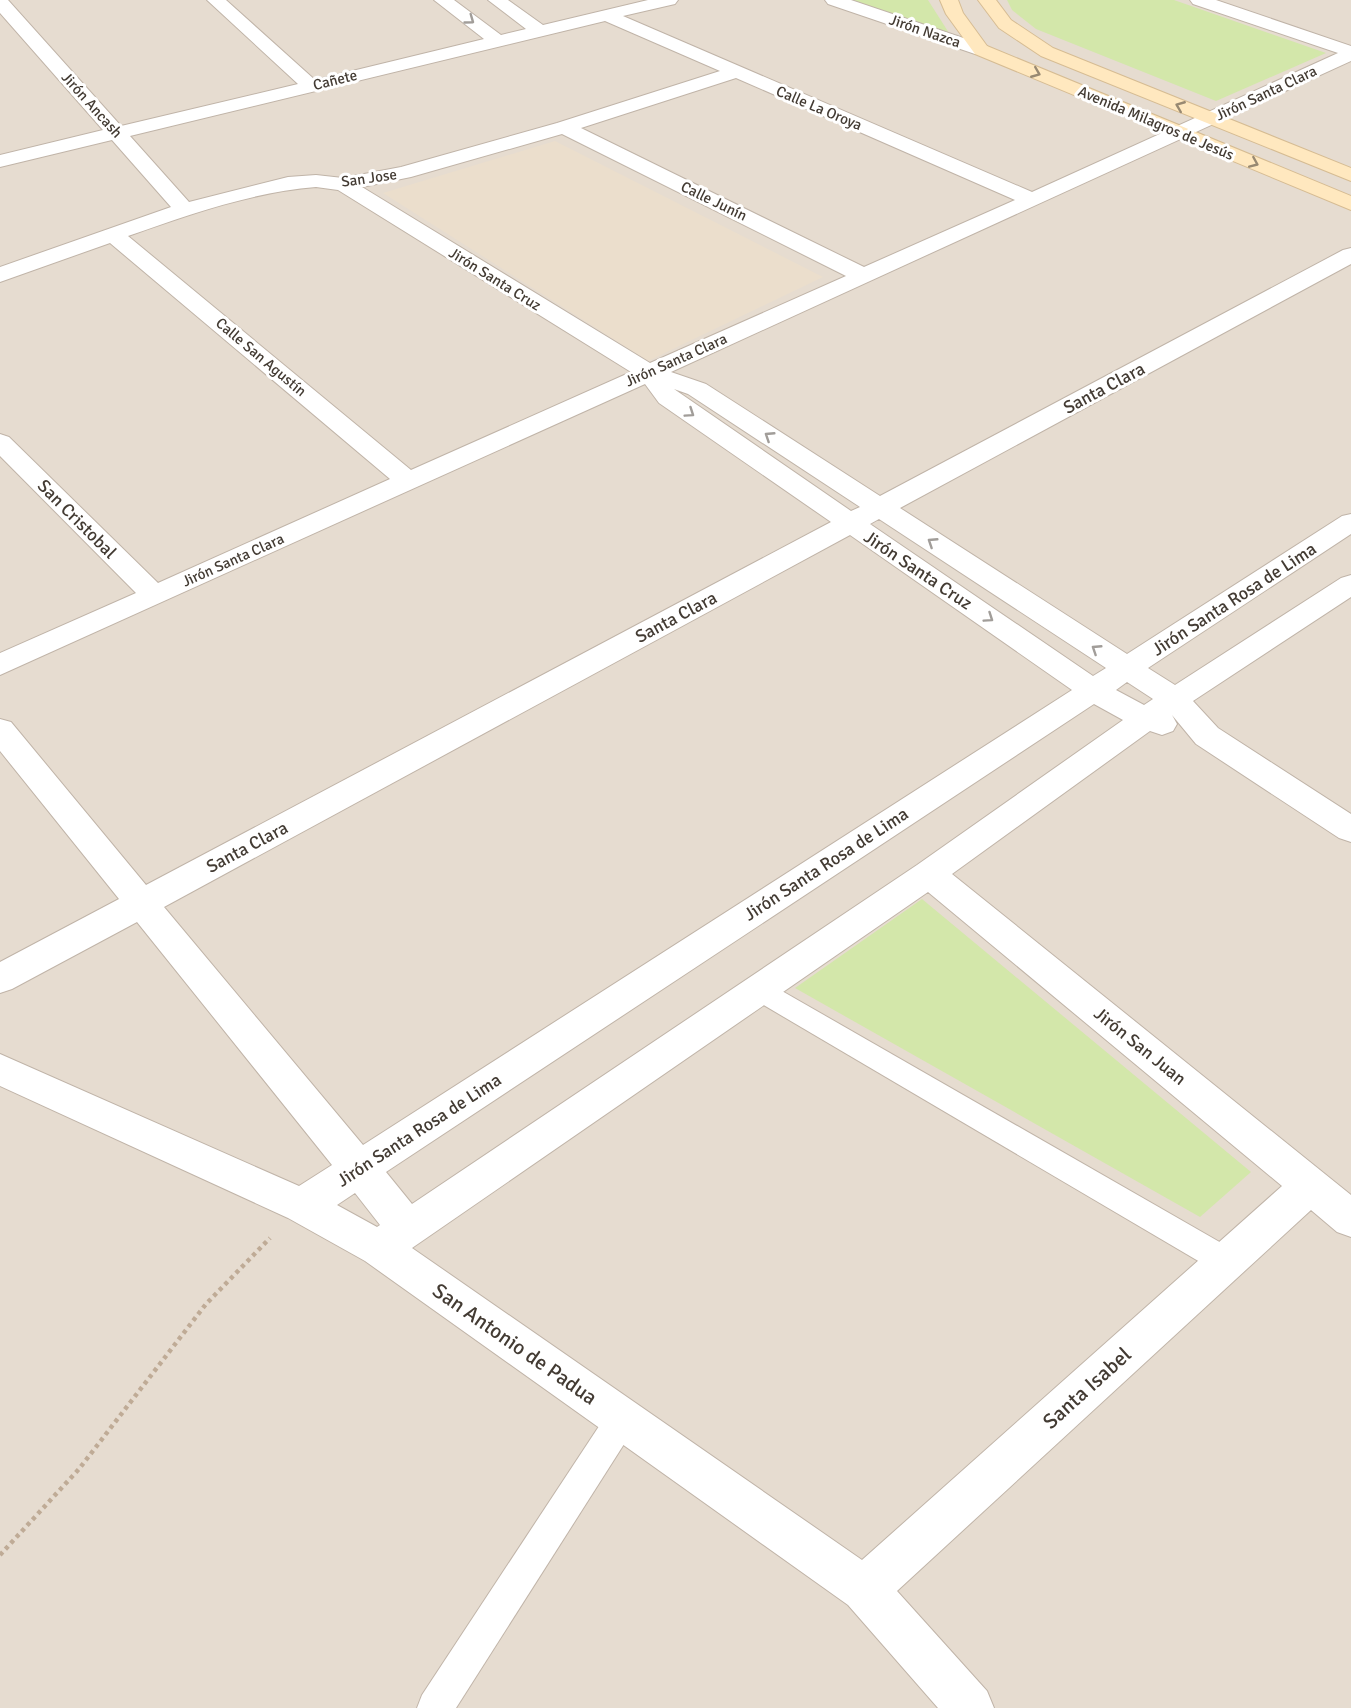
<svg xmlns="http://www.w3.org/2000/svg" width="1351" height="1708" viewBox="0 0 1351 1708" font-family="Signika,sans-serif">
<style>
.residential{fill:#e6dcd0}
.education{fill:#ebdecc}
.green{fill:#d3e7aa}
.lines{fill:none;stroke-linecap:round;stroke-linejoin:round}
.lane-casing{stroke:#c0b4a8;stroke-width:2}
.street-casing{stroke:#c0b4a8;stroke-width:2}
.secondary-casing{stroke:#d6bc93;stroke-width:2}
.path{stroke:#bfab96;stroke-width:4.5;stroke-dasharray:4 4;stroke-linecap:butt}
.lane{fill:#fff;fill-rule:evenodd}
.street{fill:#fff;fill-rule:evenodd}
.secondary{fill:#ffe8bf;fill-rule:evenodd}
.oneway{stroke:#a19d99}
.oneway2{stroke:#988972}
.labels{text-anchor:middle;stroke-width:6;stroke-linejoin:round;paint-order:stroke}
.far-street-label{font-size:15px;fill:#433b33;stroke:#fff}
.street-label{font-size:18px;fill:#433b33;stroke:#fff}
.near-street-label{font-size:21px;fill:#433b33;stroke:#fff}
</style>
<rect width="100%" height="100%" fill="#f1ebe2"/>
<rect class="residential" x="0" y="0" width="1351" height="1708"/>
<path class="education" d="M555 141 823 277 648 361 383 193Z"/>
<g class="green">
<path d="M851 0H928L949 33Z"/>
<path d="M1007 0H1174L1326 53 1216 101 1036 29 1012 10Z"/>
<path d="M922 899 1251 1172 1200 1217 795 988Z"/>
</g>
<g class="lines">
<g class="lane-casing">
<g id="lane">
<path d="M759 980 768 983 1237 1252 1242 1262 1237 1272 1227 1275 1217 1272 750 997 746 990 750 983Z"/>
<path d="M622 1404 633 1408 638 1419 633 1430 456 1708H417L422 1695 611 1408Z"/>
</g>
</g>
<g class="street-casing">
<g id="street">
<path d="M0 0H8L121 126 298 84 207 0H226L315 80 484 39 434 0H454L501 35 526 29 488 0H508L543 25 648 0H678L675 4 623 16 1032 192 1338 53 1193 4 1190 0H1216L1351 46V61L671 372 706 384 880 496 1343 250 1351 248V264L900 508 1127 654 1342 516 1351 514V534L1148 668 1175 685 1341 578 1351 575V597L1193 701 1218 728 1351 814V842L1339 838 1196 744 1172 715 1177 724 1173 731 1162 735 1150 731 952 874 1351 1195V1237L1337 1232 1311 1210 897 1591 987 1691 994 1708H938L848 1605 365 1261 288 1218 0 1086V1054L299 1186 332 1165 137 922 12 989 0 993V962L119 899 0 751V719L11 722 146 885 831 522 659 403 645 384 0 675V653L136 593 0 456V434L9 437 158 583 390 479 110 243 0 282V267L171 207 112 140 0 167V155L103 130 0 13ZM605 21 720 71 557 123 401 167 343 178 316 175 288 177 189 202 130 136ZM736 78 1015 200 864 267 581 128ZM562 134 846 276 650 363 362 187 411 177ZM316 187 338 190 631 372 411 470 128 236C188 215 252 192 316 187ZM674 389 688 394 860 507 851 511ZM879 519 1106 668 1093 676 870 524ZM850 535 1072 690 363 1145 164 907ZM1127 682 1153 699 1144 705 1116 690ZM1094 704 1123 720 917 865 412 1204 386 1172ZM928 892 1282 1186 862 1560 412 1248ZM355 1193 380 1225 377 1227 337 1205Z"/>
<path d="M825 0H851L987 46 990 50 987 54H975L828 4Z"/>
</g>
</g>
<g class="secondary-casing">
<g id="secondary">
<path d="M940 0H958L963 13 987 46 1351 196V210L975 54 946 14Z"/>
<path d="M978 0H996L1011 20 1053 48 1351 168V181L1041 56 999 28Z"/>
</g>
</g>
<path class="path" d="M0 1555 79 1469 206 1304 270 1238"/>
<use href="#lane" class="lane"/>
<use href="#street" class="street"/>
<use href="#secondary" class="secondary"/>
</g>
<defs><path id="oneway-chevron" d="M-2-3.5L2.5 0L-2 3.5" fill="none" stroke-width="1.6" stroke-linecap="round" stroke-linejoin="round" transform="scale(1.5)"/></defs>
<g class="oneway">
<use href="#oneway-chevron" transform="translate(470 20) rotate(36)"/>
<use href="#oneway-chevron" transform="translate(690 413) rotate(34)"/>
<use href="#oneway-chevron" transform="translate(769 436) rotate(-147)"/>
<use href="#oneway-chevron" transform="translate(932 542) rotate(-147)"/>
<use href="#oneway-chevron" transform="translate(989 618) rotate(34)"/>
<use href="#oneway-chevron" transform="translate(1096 649) rotate(-147)"/>
</g>
<g class="oneway2">
<use href="#oneway-chevron" transform="translate(1036 73) rotate(22)"/>
<use href="#oneway-chevron" transform="translate(1180 106) rotate(-158)"/>
<use href="#oneway-chevron" transform="translate(1254 163) rotate(23)"/>
</g>
<g class="labels">
<g class="far-street-label">
<text transform="translate(925 31) rotate(19)" y="5">Jirón Nazca</text>
<text transform="translate(335 80) rotate(-14)" y="5">Cañete</text>
<text transform="translate(1266 93) rotate(-25)" y="5">Jirón Santa Clara</text>
<text transform="translate(92 105) rotate(48)" y="5">Jirón Ancash</text>
<text transform="translate(819 108) rotate(23)" y="5">Calle La Oroya</text>
<text transform="translate(1156 123) rotate(23)" y="5">Avenida Milagros de Jesús</text>
<text transform="translate(369 178) rotate(-8)" y="5">San Jose</text>
<text transform="translate(714 201) rotate(26)" y="5">Calle Junín</text>
<text transform="translate(495 279) rotate(32)" y="5">Jirón Santa Cruz</text>
<text transform="translate(261 357) rotate(40)" y="5">Calle San Agustín</text>
<text transform="translate(676 360) rotate(-24)" y="5">Jirón Santa Clara</text>
<text transform="translate(233 560) rotate(-24)" y="5">Jirón Santa Clara</text>
</g>
<g class="street-label">
<text transform="translate(1104 388) rotate(-28)" y="6">Santa Clara</text>
<text transform="translate(77 519) rotate(45)" y="6">San Cristobal</text>
<text transform="translate(918 570) rotate(34)" y="6">Jirón Santa Cruz</text>
<text transform="translate(1234 599) rotate(-33)" y="6">Jirón Santa Rosa de Lima</text>
<text transform="translate(676 617) rotate(-28)" y="6">Santa Clara</text>
<text transform="translate(247 847) rotate(-28)" y="6">Santa Clara</text>
<text transform="translate(826 864) rotate(-33)" y="6">Jirón Santa Rosa de Lima</text>
<text transform="translate(1140 1046) rotate(39)" y="6">Jirón San Juan</text>
<text transform="translate(419 1130) rotate(-33)" y="6">Jirón Santa Rosa de Lima</text>
</g>
<g class="near-street-label">
<text transform="translate(515 1344) rotate(35)" y="7">San Antonio de Padua</text>
<text transform="translate(1087 1388) rotate(-42)" y="7">Santa Isabel</text>
</g>
</g>
</svg>
